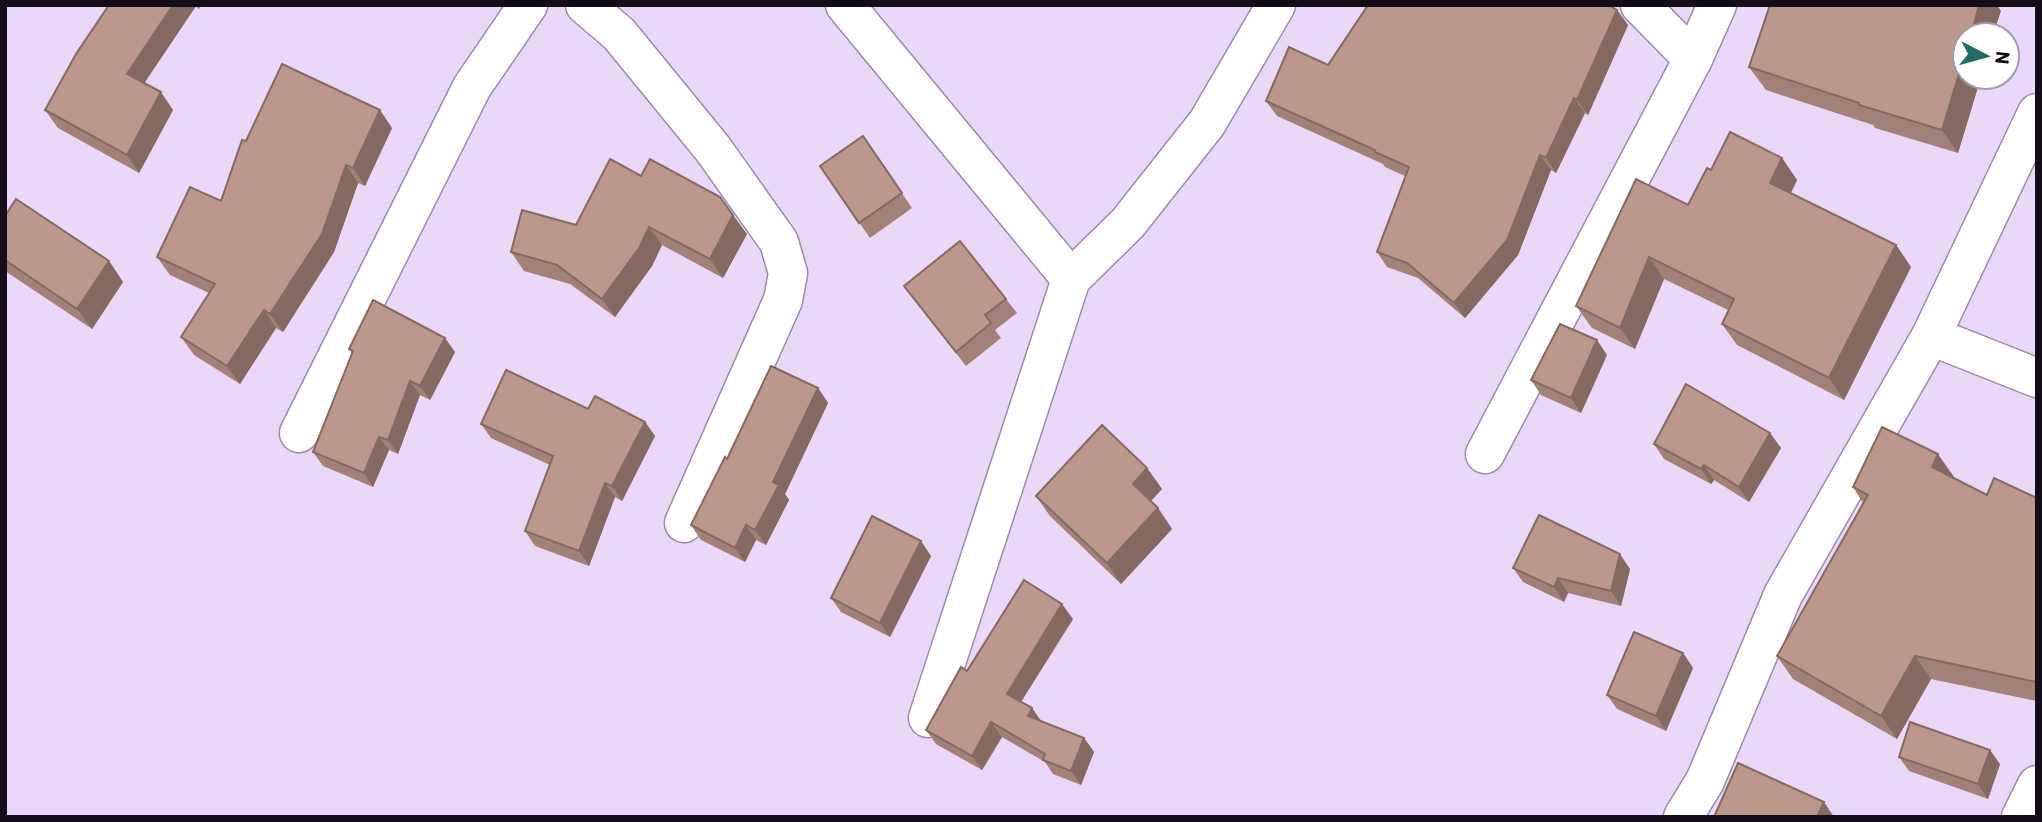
<svg xmlns="http://www.w3.org/2000/svg" width="2042" height="822" viewBox="0 0 2042 822" font-family="Barlow,sans-serif">
<style>
.lines{fill:none;stroke-linecap:round;stroke-linejoin:round}
.minor-casing{stroke:#9b8ba9;stroke-width:41}
.minor{stroke:#fff;stroke-width:38}
.wall{fill:#a28278}
.shaded-wall{fill:#846a61}
.building{fill:#bc978b;stroke:#846a61;stroke-width:2}
</style>
<rect width="100%" height="100%" fill="#ead8f9"/>
<g class="lines">
<g class="minor-casing">
<g id="minor">
<path d="M585 5 619 34 713 149 779 242 788 273 783 300 684 523"/>
<path d="M845 5 1071 279"/>
<path d="M1640 5 1693 59"/>
<path d="M1931 336 2037 378"/>
<path d="M299 433 472 87 528 5"/>
<path d="M1485 454 1693 59 1717 5"/>
<path d="M928 718 1071 279 1128 223 1207 123 1276 5"/>
<path d="M1683 817 1705 781 1783 595 1931 336 2037 113"/>
<path d="M2021 817 2037 785"/>
</g>
</g>
<use href="#minor" class="minor"/>
</g>
<g class="wall">
<path d="M109 5H202L199 9 196 6 144 83 173 110 139 173 58 128 45 110Z"/>
<path d="M1617 10 1628 25 1588 115 1585 113 1556 173 1551 170 1518 255 1465 318 1418 278 1387 267 1377 252 1405 176 1385 167 1383 164 1277 116 1266 101 1328 65Z"/>
<path d="M2001 11 1965 77H1981L1958 153 1875 128 1873 125 1766 90 1749 67Z"/>
<path d="M392 128 365 186 358 183 334 252 283 332 276 328 240 384 194 355 181 337 209 293 170 275 157 257 221 201Z"/>
<path d="M863 136 912 208 870 238 820 166Z"/>
<path d="M1782 158 1797 180 1791 193 1896 245 1911 267 1844 400 1737 345 1722 324 1728 310 1664 279 1635 349 1592 328 1576 306 1688 205 1711 170Z"/>
<path d="M610 159 747 234 723 278 662 245 652 266 615 317 570 284 524 271 511 252 576 225Z"/>
<path d="M5 216 109 261 123 282 92 329 5 271Z"/>
<path d="M904 286 1006 299 1017 313 995 330 1001 338 966 366Z"/>
<path d="M349 349 455 352 430 400 420 395 398 454 389 450 373 487 323 466 313 452 352 353Z"/>
<path d="M1607 355 1581 413 1541 395 1531 380Z"/>
<path d="M818 388 828 403 785 494 789 500 766 545 756 540 745 562 701 540 691 525 727 459Z"/>
<path d="M588 409 645 422 655 436 622 501 615 497 589 566 535 546 525 531 550 465 491 438 481 424Z"/>
<path d="M1770 433 1781 448 1749 502 1714 480 1711 484 1664 459 1654 444Z"/>
<path d="M1147 468 1162 489 1151 501 1158 508 1172 529 1121 584 1050 516 1036 496Z"/>
<path d="M1954 477 1953 478 1987 495 2037 498V701L1931 679 1897 739 1793 679 1777 656 1863 503 1853 487Z"/>
<path d="M931 556 890 637 841 612 831 598Z"/>
<path d="M1513 568 1630 569 1621 606 1568 593 1564 602 1523 582Z"/>
<path d="M1073 619 1021 702 1032 708 1042 722 1084 738 1094 752 1081 785 1053 774 1045 762 1002 737 982 770 936 744 926 730 967 671Z"/>
<path d="M1683 653 1693 668 1666 731 1617 709 1607 695Z"/>
<path d="M1899 757 2000 764 1988 799 1909 771Z"/>
</g>
<g class="shaded-wall">
<path d="M173 5H195L196 6 139 91 127 74Z"/>
<path d="M1979 5H1997L2001 11 1993 35H1971Z"/>
<path d="M1617 10 1628 25 1588 115 1577 100Z"/>
<path d="M1965 54V77H1981L1958 153 1942 130Z"/>
<path d="M161 92 173 110 139 173 127 155Z"/>
<path d="M1574 98 1585 113 1556 173 1546 158Z"/>
<path d="M380 110 392 128 365 186 353 168Z"/>
<path d="M1540 155 1551 170 1518 255 1465 318 1454 303Z"/>
<path d="M1782 158 1797 180 1785 204 1770 183Z"/>
<path d="M346 165 358 183 334 252 283 332 270 314Z"/>
<path d="M733 215 747 234 723 278 710 259Z"/>
<path d="M649 227 662 245 652 266 615 317 602 299Z"/>
<path d="M1896 245 1911 267 1844 400 1829 378Z"/>
<path d="M1649 257 1664 279 1635 349 1620 328Z"/>
<path d="M109 261 123 282 92 329 77 309Z"/>
<path d="M264 310 276 328 240 384 227 366Z"/>
<path d="M445 338 455 352 430 400 420 386Z"/>
<path d="M1597 340 1607 355 1581 413 1571 398Z"/>
<path d="M410 381 420 395 398 454 388 440Z"/>
<path d="M818 388 828 403 785 494 789 500 766 545 755 530 773 482Z"/>
<path d="M645 422 655 436 622 501 612 486Z"/>
<path d="M1770 433 1781 448 1749 502 1739 487Z"/>
<path d="M379 437 389 450 373 487 364 473Z"/>
<path d="M1938 454 1954 477 1948 490 1932 467Z"/>
<path d="M1704 465 1714 480 1711 484 1701 469Z"/>
<path d="M1147 468 1162 489 1147 505 1133 484Z"/>
<path d="M605 483 615 497 589 566 579 551Z"/>
<path d="M1158 508 1172 529 1121 584 1107 563Z"/>
<path d="M746 525 756 540 745 562 735 548Z"/>
<path d="M921 541 931 556 890 637 880 623Z"/>
<path d="M1620 554 1630 569 1621 606 1611 591Z"/>
<path d="M1558 578 1568 593 1564 602 1554 587Z"/>
<path d="M1062 604 1073 619 1017 708 1007 694Z"/>
<path d="M1683 653 1693 668 1666 731 1656 716Z"/>
<path d="M1915 656 1931 679 1897 739 1881 716Z"/>
<path d="M1032 708 1042 723 1028 716Z"/>
<path d="M991 722 1002 737 982 770 972 756Z"/>
<path d="M1084 738 1094 752 1081 785 1071 771Z"/>
<path d="M1990 750 2000 764 1988 799 1978 784Z"/>
<path d="M1824 802 1834 817H1817Z"/>
</g>
<g class="building">
<path d="M109 5H173L127 74 161 92 127 155 45 110 76 54Z"/>
<path d="M1368 5H1608L1617 10 1577 100 1574 98 1546 158 1540 155 1507 240 1454 303 1407 263 1377 252 1409 167 1375 152V150L1266 101 1289 47 1328 65Z"/>
<path d="M1770 5H1979L1971 35H1965V54L1942 130 1859 105V103L1749 67Z"/>
<path d="M282 64 380 110 353 168 346 165 322 234 270 314 264 310 227 366 181 337 215 284 157 257 190 187 221 201 242 140 246 141Z"/>
<path d="M1730 132 1782 158 1770 183 1896 245 1829 378 1722 324 1734 299 1649 257 1620 328 1576 306 1636 179 1688 205 1707 168 1711 170Z"/>
<path d="M863 136 902 193 859 223 820 166Z"/>
<path d="M610 159 641 176 650 159 720 197 733 215 710 259 649 227 639 248 602 299 557 265 511 252 522 210 576 225Z"/>
<path d="M16 199 109 261 77 309 5 260V216Z"/>
<path d="M960 241 1006 299 985 315 991 323 956 352 904 286Z"/>
<path d="M373 300 445 338 420 386 410 381 388 440 379 437 364 473 313 452 353 351 349 349Z"/>
<path d="M1560 324 1597 340 1571 398 1531 380Z"/>
<path d="M771 366 818 388 773 482 779 485 755 530 746 525 735 548 691 525 725 457 727 459Z"/>
<path d="M506 370 588 409 595 396 645 422 612 486 605 483 579 551 525 531 553 456 481 424Z"/>
<path d="M1686 384 1770 433 1739 487 1704 465 1701 469 1654 444Z"/>
<path d="M1102 425 1147 468 1133 484 1158 508 1107 563 1036 496Z"/>
<path d="M1882 427 1938 454 1932 467 1987 495 1994 478 2037 498V676L2036 682 1915 656 1881 716 1777 656 1868 495 1853 487Z"/>
<path d="M1539 515 1620 554 1611 591 1558 578 1554 587 1513 568Z"/>
<path d="M872 516 921 541 880 623 831 598Z"/>
<path d="M1024 580 1062 604 1007 694 1032 708 1028 716 1084 738 1071 771 1043 760 1045 754 991 722 972 756 926 730 961 667 967 671Z"/>
<path d="M1634 632 1683 653 1656 716 1607 695Z"/>
<path d="M1910 722 1990 750 1978 784 1899 757Z"/>
<path d="M1738 763 1824 802 1817 817H1714Z"/>
</g>
<rect width="2042" height="822" fill="none" stroke="#130d18" stroke-width="14"/>
<g transform="translate(1986 56) rotate(96)"><circle r="33" fill="#ffffff" stroke="#a19ea3" stroke-width="2"/>
<path d="M0-5L12 26L0 18L-12 26Z" fill="#226c66"/>
<text y="-10" font-size="19" font-weight="bold" text-anchor="middle" fill="#130d18">N</text>
</g>
</svg>
